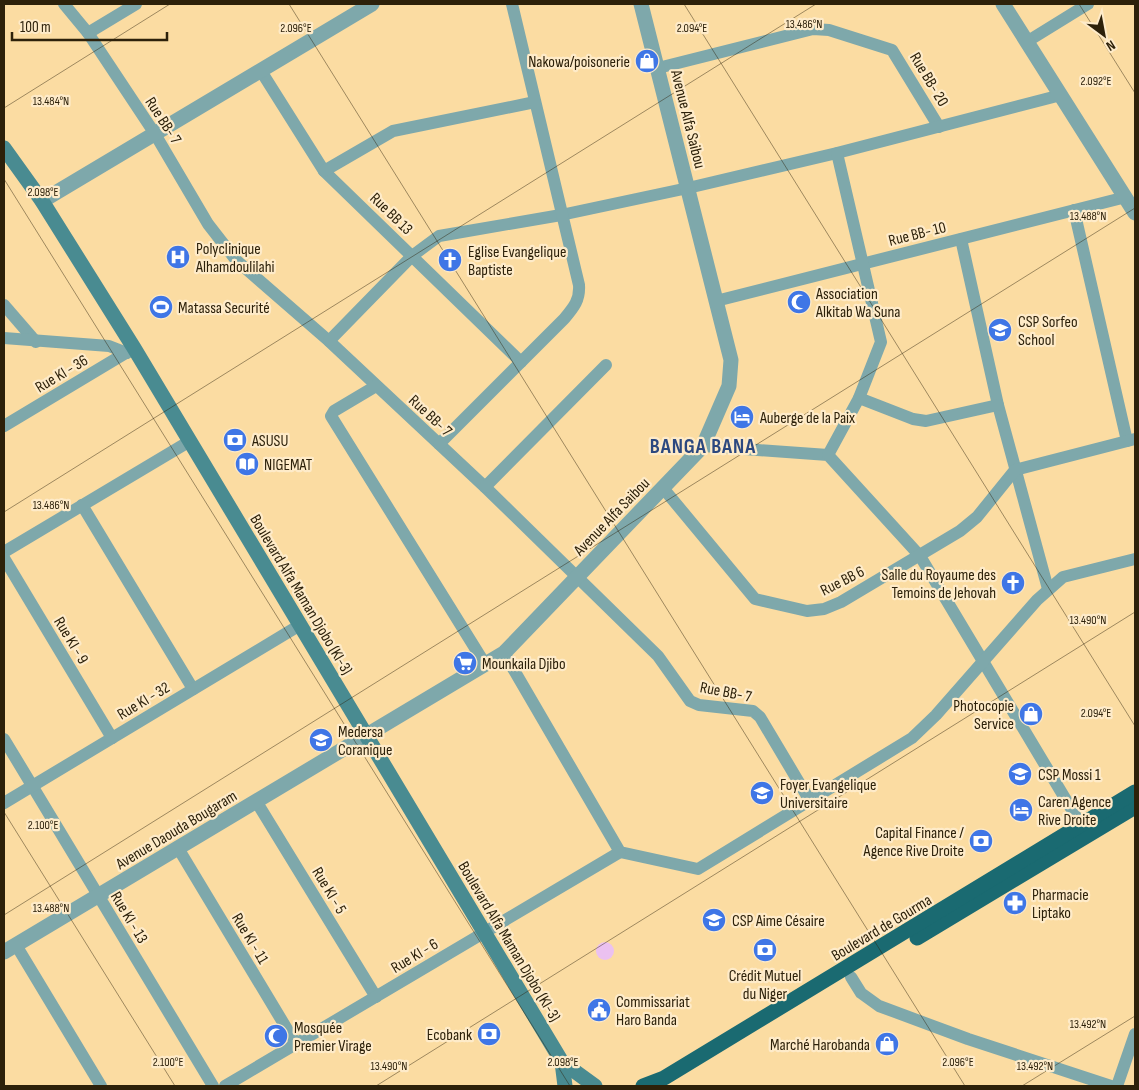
<svg xmlns="http://www.w3.org/2000/svg" width="1139" height="1090" viewBox="0 0 1139 1090" font-family="'Sofia Sans Condensed',sans-serif">
<style>
.green{fill:#ebc1f0}
.lines{fill:none;stroke-linecap:round;stroke-linejoin:round}
.minor{stroke:#7ea8ab;stroke-width:12}
.tertiary{stroke:#7ea8ab;stroke-width:15}
.secondary{stroke:#498b91;stroke-width:15}
.trunk{stroke:#1a6a71;stroke-width:15}
.ticks{fill:none;stroke:#2d210a;stroke-width:1;stroke-opacity:0.45}
.labels{text-anchor:middle;stroke-width:4.5;stroke-linejoin:round;paint-order:stroke}
.poi-label{font-size:16px;fill:#2d210a;stroke:#feebc9;text-anchor:start}
.street-label{font-size:16px;fill:#2d210a;stroke:#feebc9}
.district-label{font-size:21px;font-weight:bold;letter-spacing:1px;fill:#2c487f;stroke:#feebc9}
.ticks-label{font-size:12px;text-anchor:middle;fill:#2d210a;stroke:#feebc9;stroke-width:4.5;stroke-linejoin:round;paint-order:stroke}
</style>
<rect width="100%" height="100%" fill="#fbdca2"/>
<circle class="green" cx="605" cy="951" r="9"/>
<g class="lines">
<g class="minor">
<path d="M64 4 88 33 155 134 208 224 236 260 329 341 485 487 658 656 690 701 699 705 753 711 760 717 810 801"/>
<path d="M88 33 136 4"/>
<path d="M1028 41 1088 4"/>
<path d="M658 68 813 29 829 30 892 50 939 127"/>
<path d="M261 71 324 171 521 362"/>
<path d="M324 171 393 131 535 102"/>
<path d="M1074 210 1127 441"/>
<path d="M961 239 998 405 1048 589"/>
<path d="M716 301 1126 197"/>
<path d="M4 305 36 342"/>
<path d="M4 338 109 346 127 353"/>
<path d="M329 341 412 256 439 236 561 215 688 188 837 153 1061 95"/>
<path d="M376 386 334 411 331 416 485 664"/>
<path d="M859 398 913 419 926 421 998 405"/>
<path d="M4 426 134 348"/>
<path d="M439 444 564 319C574 307 580 300 579 285L512 4"/>
<path d="M703 446 828 455 920 556 1081 825"/>
<path d="M828 455 859 398 881 342 837 153"/>
<path d="M485 487 606 365"/>
<path d="M663 488 755 599 807 611 824 609 841 602 960 531 977 517 1015 470 1135 439"/>
<path d="M82 505 193 689"/>
<path d="M4 552 190 441"/>
<path d="M4 558 112 738"/>
<path d="M504 653 620 852 698 869 912 738 936 715 1037 600 1063 577 1135 559"/>
<path d="M4 739 213 1086"/>
<path d="M256 801 376 997"/>
<path d="M4 803 300 625"/>
<path d="M178 848 296 1044"/>
<path d="M16 945 101 1086"/>
<path d="M851 977 861 993 879 1006 968 1039 1111 1086"/>
<path d="M225 1086 620 852"/>
<path d="M1117 1086 1135 1034"/>
</g>
<g class="tertiary">
<path d="M1003 4 1135 213"/>
<path d="M42 201 372 4"/>
<path d="M4 952 504 653 703 446 729 386 731 360 641 4"/>
</g>
<g class="secondary">
<path d="M4 148 42 201 134 348 544 1032 562 1062 565 1086"/>
<path d="M562 1062 595 1086"/>
</g>
<g class="trunk">
<path d="M917 938 1135 807"/>
<path d="M643 1086 664 1078 1135 792"/>
</g>
</g>
<path class="ticks" d="M289 4 965 1086M684 4 1135 726M1079 4 1135 93M4 108 170 4M4 179 570 1086M4 512 816 4M4 812 175 1086M4 915 1135 208M376 1086 1135 612M1022 1086 1135 1016"/>
<defs>
<g id="shop-disc" transform="scale(1.25)"><circle r="9.5" fill="#3f76e6" stroke="#feebc9"/><path d="M-5-2.5h2.3a2.7 3.5 0 0 1 5.4 0H5L5.5 6h-11ZM-1.5-2.5h3a1.5 2.3 0 0 0-3 0Z" fill="#fff"/></g>
<g id="hospital-disc" transform="scale(1.25)"><circle r="9.5" fill="#3f76e6" stroke="#feebc9"/><path d="M-5-5h3v3.5h4V-5h3V5h-3V1.5h-4V5h-3Z" fill="#fff"/></g>
<g id="church-disc" transform="scale(1.25)"><circle r="9.5" fill="#3f76e6" stroke="#feebc9"/><path d="M-1.2-6h2.4v3.5h3.3v2.4h-3.3V6h-2.4V-.1h-3.3v-2.4h3.3Z" fill="#fff"/></g>
<g id="mosque-disc" transform="scale(1.25)"><circle r="9.5" fill="#3f76e6" stroke="#feebc9"/><path d="M3.5-4.9A6 6 0 1 0 3.5 4.9A5 5 0 1 1 3.5-4.9Z" fill="#fff"/></g>
<g id="stadium-disc" transform="scale(1.25)"><circle r="9.5" fill="#3f76e6" stroke="#feebc9"/><path d="M0-5a6.5 5 0 1 0 0 10a6.5 5 0 1 0 0-10ZM-3.5-1.8h7v3.6h-7Z" fill="#fff"/></g>
<g id="school-disc" transform="scale(1.25)"><circle r="9.5" fill="#3f76e6" stroke="#feebc9"/><path d="M0-5L7-2L0 1L-7-2ZM-4 1L0 2.5L4 1V4Q0 6-4 4Z" fill="#fff"/></g>
<g id="hotel-disc" transform="scale(1.25)"><circle r="9.5" fill="#3f76e6" stroke="#feebc9"/><path d="M-6-4.5h1.5V1H6V5H4.5V3h-9V5H-6ZM-4 0a1.8 1.8 0 1 1 3.6 0ZM.5 0V-2.5h3Q6-2.5 6 0Z" fill="#fff"/></g>
<g id="bank-disc" transform="scale(1.25)"><circle r="9.5" fill="#3f76e6" stroke="#feebc9"/><path d="M-6-4H6V4H-6ZM0-2.3a2.3 2.3 0 1 0 0 4.6a2.3 2.3 0 1 0 0-4.6Z" fill="#fff"/></g>
<g id="library-disc" transform="scale(1.25)"><circle r="9.5" fill="#3f76e6" stroke="#feebc9"/><path d="M-6-4Q-3-5.5-.7-3.5V5Q-3 3-6 4ZM6-4Q3-5.5 .7-3.5V5Q3 3 6 4Z" fill="#fff"/></g>
<g id="supermarket-disc" transform="scale(1.25)"><circle r="9.5" fill="#3f76e6" stroke="#feebc9"/><path d="M-6-5.5h2.5l.6 2H6L4.5 2H-2.5L-4.4-4H-6ZM-1.5 3.2a1.3 1.3 0 1 0 .1 0ZM3 3.2a1.3 1.3 0 1 0 .1 0Z" fill="#fff"/></g>
<g id="university-disc" transform="scale(1.25)"><circle r="9.5" fill="#3f76e6" stroke="#feebc9"/><path d="M0-5L7-2L0 1L-7-2ZM-4 1L0 2.5L4 1V4Q0 6-4 4Z" fill="#fff"/></g>
<g id="pharmacy-disc" transform="scale(1.25)"><circle r="9.5" fill="#3f76e6" stroke="#feebc9"/><path d="M-2-6h4v4h4v4h-4v4h-4v-4h-4v-4h4Z" fill="#fff"/></g>
<g id="civic-disc" transform="scale(1.25)"><circle r="9.5" fill="#3f76e6" stroke="#feebc9"/><path d="M-.6-6.5H3V-4.5H.6V-3L4-1V1h2V6H-6V1h2V-1L-.6-3ZM-1.2 2.5V6h2.4V2.5Z" fill="#fff"/></g>
</defs>
<g fill-rule="evenodd">
<use href="#shop-disc" x="647" y="61"/>
<use href="#hospital-disc" x="178" y="257"/>
<use href="#church-disc" x="450" y="260"/>
<use href="#mosque-disc" x="799" y="302"/>
<use href="#stadium-disc" x="161" y="307"/>
<use href="#school-disc" x="1000" y="330"/>
<use href="#hotel-disc" x="742" y="417"/>
<use href="#bank-disc" x="235" y="440"/>
<use href="#library-disc" x="247" y="464"/>
<use href="#church-disc" x="1013" y="583"/>
<use href="#supermarket-disc" x="465" y="663"/>
<use href="#shop-disc" x="1031" y="714"/>
<use href="#school-disc" x="321" y="740"/>
<use href="#school-disc" x="1020" y="774"/>
<use href="#university-disc" x="762" y="793"/>
<use href="#hotel-disc" x="1021" y="810"/>
<use href="#bank-disc" x="981" y="841"/>
<use href="#pharmacy-disc" x="1015" y="903"/>
<use href="#school-disc" x="714" y="920"/>
<use href="#bank-disc" x="765" y="950"/>
<use href="#civic-disc" x="599" y="1010"/>
<use href="#bank-disc" x="489" y="1034"/>
<use href="#mosque-disc" x="276" y="1036"/>
<use href="#shop-disc" x="887" y="1044"/>
</g>
<g class="labels">
<g class="poi-label">
<text x="630" y="67" text-anchor="end">Nakowa/poisonerie</text>
<text x="196" y="254">Polyclinique<tspan x="196" dy="18">Alhamdoulilahi</tspan></text>
<text x="468" y="257">Eglise Evangelique<tspan x="468" dy="18">Baptiste</tspan></text>
<text x="816" y="299">Association<tspan x="816" dy="18">Alkitab Wa Suna</tspan></text>
<text x="178" y="313">Matassa Securité</text>
<text x="1018" y="327">CSP Sorfeo<tspan x="1018" dy="18">School</tspan></text>
<text x="760" y="423">Auberge de la Paix</text>
<text x="252" y="446">ASUSU</text>
<text x="264" y="470">NIGEMAT</text>
<text x="996" y="580" text-anchor="end">Salle du Royaume des<tspan x="996" dy="18">Temoins de Jehovah</tspan></text>
<text x="482" y="669">Mounkaila Djibo</text>
<text x="1014" y="711" text-anchor="end">Photocopie<tspan x="1014" dy="18">Service</tspan></text>
<text x="338" y="737">Medersa<tspan x="338" dy="18">Coranique</tspan></text>
<text x="1038" y="780">CSP Mossi 1</text>
<text x="780" y="790">Foyer Evangelique<tspan x="780" dy="18">Universitaire</tspan></text>
<text x="1038" y="807">Caren Agence<tspan x="1038" dy="18">Rive Droite</tspan></text>
<text x="964" y="838" text-anchor="end">Capital Finance /<tspan x="964" dy="18">Agence Rive Droite</tspan></text>
<text x="1032" y="900">Pharmacie<tspan x="1032" dy="18">Liptako</tspan></text>
<text x="732" y="926">CSP Aime Césaire</text>
<text x="765" y="981" text-anchor="middle">Crédit Mutuel<tspan x="765" dy="18">du Niger</tspan></text>
<text x="616" y="1007">Commissariat<tspan x="616" dy="18">Haro Banda</tspan></text>
<text x="294" y="1033">Mosquée<tspan x="294" dy="18">Premier Virage</tspan></text>
<text x="472" y="1040" text-anchor="end">Ecobank</text>
<text x="870" y="1050" text-anchor="end">Marché Harobanda</text>
</g>
<g class="street-label">
<text transform="translate(930 79) rotate(59)" y="6">Rue BB- 20</text>
<text transform="translate(689 119) rotate(76)" y="6">Avenue Alfa Saibou</text>
<text transform="translate(164 120) rotate(57)" y="6">Rue BB- 7</text>
<text transform="translate(392 213) rotate(44)" y="6">Rue BB 13</text>
<text transform="translate(917 233) rotate(-14)" y="6">Rue BB- 10</text>
<text transform="translate(61 373) rotate(-31)" y="6">Rue KI - 36</text>
<text transform="translate(431 415) rotate(43)" y="6">Rue BB- 7</text>
<text transform="translate(611 516) rotate(-46)" y="6">Avenue Alfa Saibou</text>
<text transform="translate(842 580) rotate(-27)" y="6">Rue BB 6</text>
<text transform="translate(302 594) rotate(59)" y="6">Boulevard Alfa Maman Djobo (KI-3)</text>
<text transform="translate(72 640) rotate(59)" y="6">Rue KI - 9</text>
<text transform="translate(726 691) rotate(11)" y="6">Rue BB- 7</text>
<text transform="translate(143 700) rotate(-31)" y="6">Rue KI - 32</text>
<text transform="translate(176 829) rotate(-31)" y="6">Avenue Daouda Bougaram</text>
<text transform="translate(330 890) rotate(59)" y="6">Rue KI - 5</text>
<text transform="translate(130 917) rotate(59)" y="6">Rue KI - 13</text>
<text transform="translate(881 927) rotate(-31)" y="6">Boulevard de Gourma</text>
<text transform="translate(251 938) rotate(59)" y="6">Rue KI - 11</text>
<text transform="translate(510 941) rotate(59)" y="6">Boulevard Alfa Maman Djobo (KI-3)</text>
<text transform="translate(414 955) rotate(-31)" y="6">Rue KI - 6</text>
</g>
<g class="district-label">
<text x="703" y="453">BANGA BANA</text>
</g>
</g>
<g class="ticks-label">
<text x="804" y="28">13.486°N</text>
<text x="296" y="32">2.096°E</text>
<text x="692" y="32">2.094°E</text>
<text x="1096" y="85">2.092°E</text>
<text x="51" y="105">13.484°N</text>
<text x="43" y="196">2.098°E</text>
<text x="1088" y="220">13.488°N</text>
<text x="51" y="509">13.486°N</text>
<text x="1088" y="624">13.490°N</text>
<text x="1096" y="717">2.094°E</text>
<text x="43" y="829">2.100°E</text>
<text x="51" y="912">13.488°N</text>
<text x="1088" y="1028">13.492°N</text>
<text x="168" y="1066">2.100°E</text>
<text x="563" y="1066">2.098°E</text>
<text x="958" y="1066">2.096°E</text>
<text x="389" y="1070">13.490°N</text>
<text x="1035" y="1070">13.492°N</text>
</g>
<rect width="1139" height="1090" fill="none" stroke="#2d210a" stroke-width="10"/>
<g transform="translate(1104 35) rotate(148)" stroke="#feebc9" stroke-width="4" paint-order="stroke">
<path d="M0-4L9 19L0 12L-9 19Z" fill="#2d210a"/>
<text y="-8" font-size="14" font-weight="bold" text-anchor="middle" fill="#2d210a">N</text>
</g>
<path d="M12 32v8h155v-8" fill="none" stroke="#2d210a" stroke-width="2.5"/>
<text x="20" y="32" font-size="15" fill="#2d210a" stroke="#feebc9" stroke-width="4" paint-order="stroke">100 m</text>
</svg>
